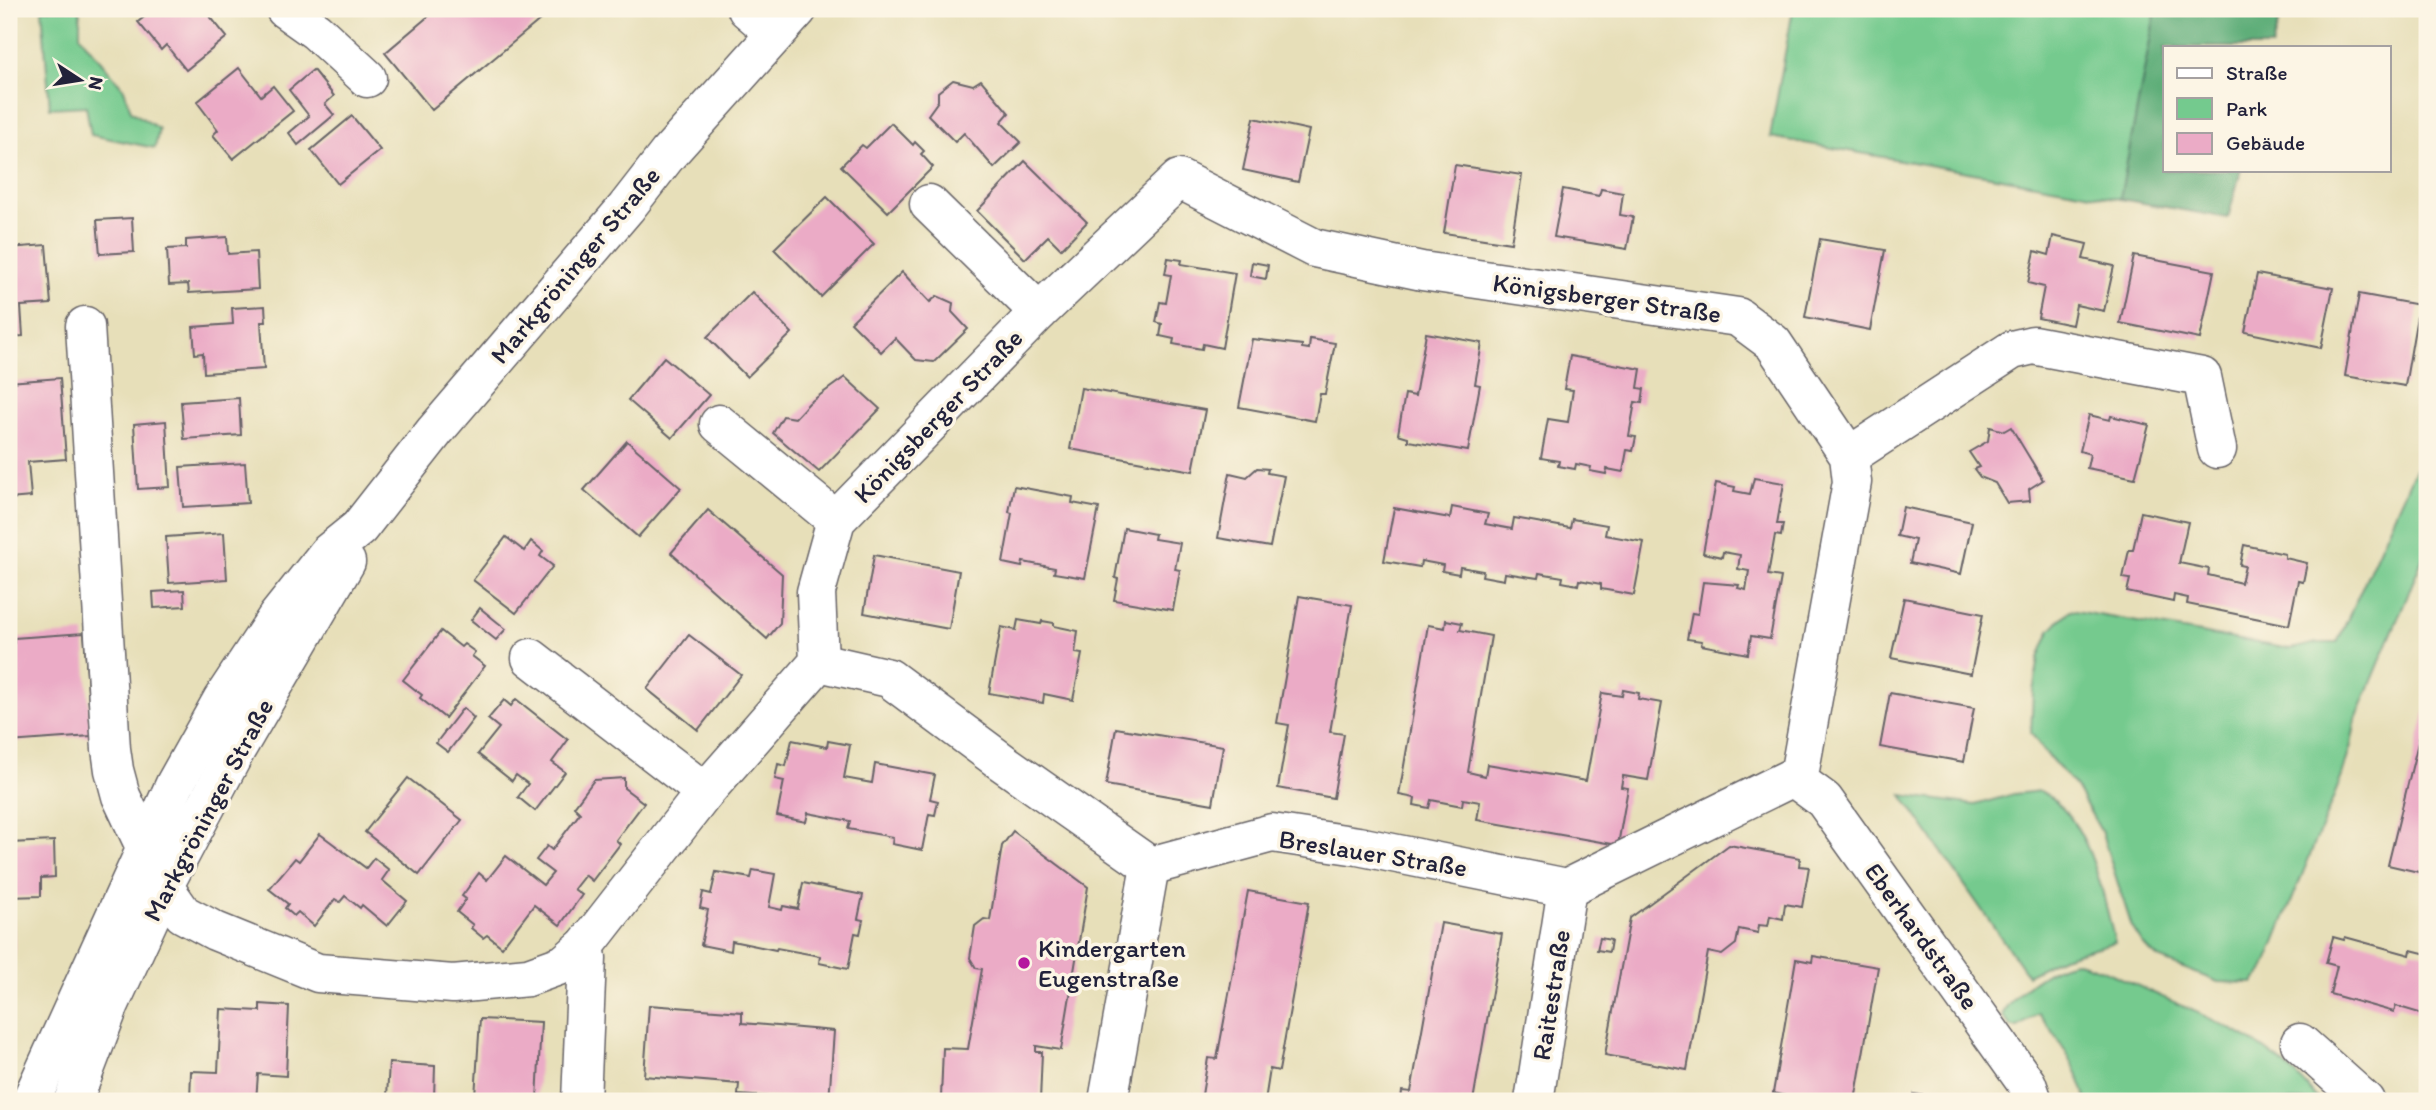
<svg xmlns="http://www.w3.org/2000/svg" width="2436" height="1110" viewBox="0 0 2436 1110" font-family="Itim,sans-serif">
<style>
.green{fill:#74ca8e;stroke:#4b7664;stroke-width:2}
.forest{fill:#5fae79;stroke:#40685a;stroke-width:2}
.building{fill:#ebabc6}
.lines{fill:none;stroke-linecap:round;stroke-linejoin:round}
.minor-casing{stroke:#676467;stroke-width:41}
.minor{stroke:#fff;stroke-width:38}
.poi-dot{fill:#b5179e;stroke:#fcf5e5;stroke-width:2.5}
.labels{text-anchor:middle;stroke-width:7;stroke-linejoin:round;paint-order:stroke}
.street-label{font-size:26px;fill:#22223b;stroke:#fcf5e5}
.poi-label{font-size:26px;fill:#22223b;stroke:#fcf5e5;text-anchor:start}
</style>
<rect width="100%" height="100%" fill="#fcf5e5"/>
<filter id="ink" filterUnits="userSpaceOnUse"><feTurbulence type="fractalNoise" baseFrequency=".0143" numOctaves="2"/><feDisplacementMap in="SourceGraphic" scale="14" xChannelSelector="R" yChannelSelector="G"/><feConvolveMatrix kernelMatrix="1 2 1 2 8 2 1 2 1" color-interpolation-filters="sRGB"/></filter>
<filter id="wash" filterUnits="userSpaceOnUse"><feTurbulence type="fractalNoise" baseFrequency=".00686" numOctaves="4" result="noise"/><feDisplacementMap in="SourceGraphic" scale="28" xChannelSelector="R" yChannelSelector="G"/><feGaussianBlur stdDeviation="1.57" result="paint"/><feColorMatrix in="noise" values="0 0 0 0 0 0 0 0 0 0 0 0 0 0 0 0 0 1.4 0 .05"/><feComposite in="paint" operator="in"/></filter>
<g filter="url(#wash)">
<rect width="100%" height="100%" fill="#e7dfb9"/>
<g class="green">
<path d="M42 9H80V36L124 89 131 111 159 129 155 148 91 135 86 106 50 108Z"/>
<path d="M1793 9H2156L2120 199 1770 137Z"/>
<path d="M2427 443V548L2356 719 2351 745 2342 776 2263 972 2253 983 2218 982 2158 958 2143 944 2132 927 2101 831 2076 787 2044 751 2031 733 2033 691 2039 658 2050 630 2070 610 2291 649 2317 643H2337Z"/>
<path d="M2040 791C2090 817 2102 892 2115 942L2062 957 2027 975 1902 795 1975 805 2014 794Z"/>
<path d="M2077 962C2103 968 2127 981 2151 992 2213 1019 2278 1045 2319 1101H2078L2086 1098C2077 1065 2059 1040 2039 1013L2018 1027H2011L2002 1015C2014 992 2052 964 2077 962Z"/>
</g>
<path class="forest" d="M2156 9H2282L2272 47H2165V170H2241L2228 218 2120 199Z"/>
<g id="blocks">
<g class="building">
<path d="M154 9H204L227 37 186 70 166 45 161 50 138 22Z"/>
<path d="M437 9H553L432 110 385 53Z"/>
<path d="M239 68 261 96 273 86 293 111 233 159 213 135 218 130 197 102Z"/>
<path d="M313 70 334 96 325 104 334 115 298 145 289 133 309 116 289 90Z"/>
<path d="M953 80 973 85 981 80 1009 113 1001 122 1021 142 994 168 964 133 955 142 928 115 938 101V92Z"/>
<path d="M352 116 380 150 338 184 311 150Z"/>
<path d="M1254 118 1309 130 1298 182 1243 170Z"/>
<path d="M891 123 913 145 915 142 924 151 921 154 933 167 888 212 841 166 862 145 866 148Z"/>
<path d="M1025 161 1087 222 1061 249 1048 236 1025 259 977 211Z"/>
<path d="M1455 165 1522 175 1511 243 1444 233Z"/>
<path d="M1563 189 1599 196 1601 189 1623 193 1620 215 1633 217 1627 249 1554 237Z"/>
<path d="M827 197 874 244 821 297 774 249Z"/>
<path d="M132 218 134 252 100 254 97 220Z"/>
<path d="M2053 236 2087 244 2083 259 2114 266 2104 311 2076 305 2072 325 2038 318 2044 287 2028 283 2035 251 2049 255Z"/>
<path d="M227 237 228 254 256 252 258 289 189 293 188 284 169 285 167 249 186 248V240Z"/>
<path d="M1820 239 1885 250 1870 330 1805 317Z"/>
<path d="M46 245 51 304 21 306 23 336 9 337V248Z"/>
<path d="M2134 256 2214 271 2200 339 2120 323Z"/>
<path d="M1168 258 1182 260 1181 264 1235 273 1222 348 1203 344 1202 349 1173 344 1174 339 1160 336 1162 324 1156 322 1160 302 1166 303 1171 275 1165 274Z"/>
<path d="M1252 262 1268 265 1266 279 1250 276Z"/>
<path d="M902 272 930 302 937 296 953 303 952 312 968 329 934 362 916 360 895 338 881 352 851 322Z"/>
<path d="M2257 274 2333 288 2321 348 2245 332Z"/>
<path d="M752 292 792 333 747 377 707 337Z"/>
<path d="M2359 294 2419 305 2405 386 2345 376Z"/>
<path d="M265 306 266 322H261L264 369 204 373 203 353 195 354 193 327 233 324 232 308Z"/>
<path d="M1426 333 1482 343 1475 384 1480 385 1468 451 1408 441V437L1398 434 1405 394 1415 396Z"/>
<path d="M1252 339 1302 345V348L1309 349 1310 339 1335 343 1325 394H1320L1315 421 1239 407Z"/>
<path d="M1570 356 1641 369 1638 388 1644 389 1642 403 1635 402 1629 436 1636 437 1633 451 1627 450 1623 472 1607 469 1606 474 1590 471 1591 467 1576 464 1575 469 1558 466 1559 461 1541 458 1548 419 1568 422 1573 390 1564 389Z"/>
<path d="M664 357 709 395 672 438 628 400Z"/>
<path d="M845 377 880 409 819 472 773 433 783 416 795 418 809 403Z"/>
<path d="M60 378 66 459 28 462 31 497 9 499V463H14L9 382Z"/>
<path d="M1081 388 1205 410 1193 471 1070 449Z"/>
<path d="M239 398 241 435 184 439 181 402Z"/>
<path d="M2089 415 2110 420 2111 416 2149 425 2135 478 2087 468 2090 454 2080 451Z"/>
<path d="M166 421 170 487 138 489 134 424Z"/>
<path d="M1990 427 2004 431 2011 427 2043 480 2029 489 2030 501 2007 503 1995 483 1980 477 1974 469 1979 467 1969 452 1988 441Z"/>
<path d="M627 441 681 488 638 537 584 490Z"/>
<path d="M245 463 248 503 183 507 180 467Z"/>
<path d="M1257 468 1268 469 1267 473 1284 476 1270 547 1218 538 1230 473 1247 477Z"/>
<path d="M1754 478 1784 483 1777 524H1783L1781 536 1775 535 1768 575 1781 577 1770 639 1751 636 1748 654 1701 645 1702 641 1687 639 1692 613 1698 614 1703 582 1739 585 1738 588 1746 590 1749 571 1738 569 1740 555 1723 552 1722 557 1703 553 1716 483 1735 487 1734 491 1750 494Z"/>
<path d="M1014 486 1073 497 1072 503 1099 508 1085 578 1054 573 1055 568 1023 562 1022 567 1003 563 1012 513 1009 512Z"/>
<path d="M1452 507 1488 514 1485 524 1512 529 1514 518 1570 528 1572 519 1607 525 1605 535 1644 542 1634 595 1601 589V584L1579 580 1578 585 1562 582 1563 577 1539 573 1538 578 1505 573 1504 580 1482 576 1483 571 1460 567 1459 574 1442 571 1443 565 1421 561 1420 567 1384 561 1394 508 1450 518Z"/>
<path d="M1903 507 1972 522 1961 574 1910 563 1915 540 1897 536Z"/>
<path d="M708 510 782 574 780 623 767 639 671 553Z"/>
<path d="M2141 512 2188 522 2179 563 2209 569 2208 575 2241 583 2245 566 2240 565 2244 545 2285 554V558L2307 563 2303 582 2298 581 2289 625 2187 604 2188 598 2174 595 2173 602 2127 592 2130 579 2123 578 2129 550H2133Z"/>
<path d="M1124 528 1155 534 1154 539 1180 543 1175 569 1180 570 1173 610 1114 600 1118 579 1115 578Z"/>
<path d="M224 533 227 579 169 583 166 537Z"/>
<path d="M506 537 524 551 531 541 543 551 540 556 553 566 516 613 473 580Z"/>
<path d="M874 555 959 571 949 629 864 613Z"/>
<path d="M184 590 185 606 154 608 153 592Z"/>
<path d="M1299 596 1352 605 1330 732 1344 734 1333 798 1278 788 1289 725 1277 723Z"/>
<path d="M1904 598 1983 614 1971 674 1891 658Z"/>
<path d="M480 608 506 629 496 640 471 620Z"/>
<path d="M1018 620 1041 624 1042 621 1054 623V626L1078 631 1075 653 1082 654 1073 700 1044 694 1043 703 989 693 1001 627 1016 630Z"/>
<path d="M1446 620 1462 623 1460 630 1491 636 1468 772 1485 776 1487 764 1586 781 1602 693 1622 696 1623 690 1639 693 1638 699 1662 703 1648 780 1623 776 1621 787 1628 788 1618 845 1477 820 1480 802 1463 799 1462 806 1431 800 1429 808 1414 805 1415 798 1399 795 1428 625 1445 628Z"/>
<path d="M441 631 461 647 464 644 475 652 472 656 485 666 445 718 420 698 422 695 403 680Z"/>
<path d="M84 633 91 736 9 742V646L14 645V638Z"/>
<path d="M689 635 741 675 698 730 647 689Z"/>
<path d="M1890 693 1974 708 1964 762 1880 747Z"/>
<path d="M516 699 568 740 552 762 565 772 535 811 518 797 528 784 516 775 512 781 478 754 499 728 488 719 504 700 511 706Z"/>
<path d="M463 708 474 718 448 752 436 743Z"/>
<path d="M2426 710H2427V874L2388 865Z"/>
<path d="M1116 728 1223 746 1213 804 1106 785Z"/>
<path d="M792 740 827 747 828 741 850 745 844 778 872 783 875 764 935 775 930 799 938 801 935 815 929 814 922 850 892 844 893 837 848 829 850 821 808 813 806 822 777 816 784 781 775 779 778 764 786 766Z"/>
<path d="M408 778 462 820 419 875 365 832Z"/>
<path d="M624 778V788L644 803 616 840 620 844 592 881 585 875 574 889 582 895 560 925 534 905 502 947 487 935 483 938 471 928 473 925 457 912 466 899 462 896 479 873 487 880 506 856 543 885 553 873 536 860 547 846 552 850 580 813 574 807 594 780Z"/>
<path d="M1013 831 1088 887 1061 1050 1036 1046V1052H1042L1040 1101 941 1098 943 1048 968 1049 982 969 976 968 970 958 975 926 984 919 990 920 1002 846Z"/>
<path d="M320 834 366 868 374 858 389 870 382 880 407 901 387 926 362 905 360 908 345 896 340 902 335 899 314 926 298 912 294 916 285 908 288 904 269 889 295 858 299 861Z"/>
<path d="M54 841 55 877 41 878V896L9 897V843Z"/>
<path d="M1729 845 1800 858 1799 866 1809 867 1802 907 1785 904 1783 919 1770 916 1768 926 1759 925 1758 933 1739 929 1736 944 1722 955 1708 952 1687 1070 1605 1055 1630 918Z"/>
<path d="M753 870 775 874 769 907 782 910 783 906 798 909 803 883 863 895 858 919 863 920 860 934 855 933 848 969 819 963 820 956 777 948 776 950 732 941 731 951 701 945 708 910 700 908 703 892 711 894 716 872 751 878Z"/>
<path d="M1248 891 1309 902 1279 1071 1270 1069 1265 1101H1201L1208 1058 1217 1059Z"/>
<path d="M13 913 15 955H9V914Z"/>
<path d="M1441 923 1502 934 1473 1101H1401L1402 1091 1411 1092Z"/>
<path d="M2333 937 2344 940 2345 937 2410 955 2411 950 2427 954 2426 1015 2396 1006 2394 1012 2330 994 2337 966 2326 963Z"/>
<path d="M1600 938 1611 940 1609 952 1597 950Z"/>
<path d="M1813 956 1878 967 1855 1101H1789L1790 1097 1773 1093 1796 959 1812 962Z"/>
<path d="M260 1004 289 1006 286 1076 258 1074 256 1101H190L191 1071 218 1072 221 1009 260 1011Z"/>
<path d="M649 1005 742 1012V1023L834 1031 829 1101 738 1095 739 1084 644 1076Z"/>
<path d="M480 1019 541 1022 537 1100 475 1097Z"/>
<path d="M389 1063 435 1066 434 1098 387 1096Z"/>
<path d="M1914 1094 1952 1100 1951 1101H1913Z"/>
</g>
</g>
</g>
<g filter="url(#ink)">
<use href="#blocks" fill-opacity="0" stroke="#676467" stroke-width="2"/>
<g class="lines">
<g class="minor-casing">
<g id="minor">
<path d="M285 9 316 31 367 78"/>
<path d="M747 9 774 32"/>
<path d="M929 204 1039 312"/>
<path d="M85 326 111 749 114 770 121 796 164 887 183 914 215 931 318 973 453 984 528 977 564 964 585 946 705 792 819 662 816 592 836 520 1039 312 1179 179 1314 248 1422 271 1738 317 1773 343 1849 456 1852 482 1798 781"/>
<path d="M719 424 836 520"/>
<path d="M1849 456 2012 350 2033 345 2202 377 2217 449"/>
<path d="M531 658 705 792"/>
<path d="M819 662 889 678 1002 762 1150 866 1272 833 1358 846 1567 888 1789 779 1798 781 1824 800 2027 1084 2033 1101"/>
<path d="M2300 1043 2365 1101"/>
<path d="M31 1101 175 784 222 700 277 617 328 553 359 528 435 431 626 208 668 154 798 9"/>
<path d="M73 1101 110 1004 168 878 236 750 346 562"/>
<path d="M581 1101 587 958 585 946"/>
<path d="M1108 1101 1150 866"/>
<path d="M1534 1101 1567 888"/>
</g>
</g>
<use href="#minor" class="minor"/>
</g>
</g>
<circle class="poi-dot" cx="1024" cy="963" r="7"/>
<g class="labels">
<g class="street-label">
<text transform="translate(575 265) rotate(-50)" y="9">Markgröninger Straße</text>
<text transform="translate(1607 298) rotate(8)" y="9">Königsberger Straße</text>
<text transform="translate(938 416) rotate(-46)" y="9">Königsberger Straße</text>
<text transform="translate(208 810) rotate(-62)" y="9">Markgröninger Straße</text>
<text transform="translate(1373 853) rotate(9)" y="9">Breslauer Straße</text>
<text transform="translate(1922 936) rotate(54)" y="9">Eberhardstraße</text>
<text transform="translate(1551 995) rotate(-81)" y="9">Raitestraße</text>
</g>
<g class="poi-label">
<text x="1038" y="957">Kindergarten<tspan x="1038" dy="30">Eugenstraße</tspan></text>
</g>
</g>
<rect width="2436" height="1110" fill="none" stroke="#fcf5e5" stroke-width="35"/>
<rect x="2163" y="46" width="228" height="126" fill="#fcf5e5" stroke="#a5a1a1" stroke-width="2"/>
<rect x="2177" y="68" width="35" height="10" fill="#ffffff" stroke="#a5a1a1" stroke-width="2"/>
<text x="2226" y="80" font-size="21" fill="#22223b">Straße</text>
<rect x="2177" y="98" width="35" height="21" fill="#74ca8e" stroke="#a5a1a1" stroke-width="2"/>
<text x="2226" y="116" font-size="21" fill="#22223b">Park</text>
<rect x="2177" y="133" width="35" height="21" fill="#ebabc6" stroke="#a5a1a1" stroke-width="2"/>
<text x="2226" y="150" font-size="21" fill="#22223b">Gebäude</text>
<g transform="translate(80 80) rotate(102)" stroke="#fcf5e5" stroke-width="5" paint-order="stroke">
<path d="M0-5L12 26L0 18L-12 26Z" fill="#22223b"/>
<text y="-10" font-size="19" font-weight="bold" text-anchor="middle" fill="#22223b">N</text>
</g>
</svg>
